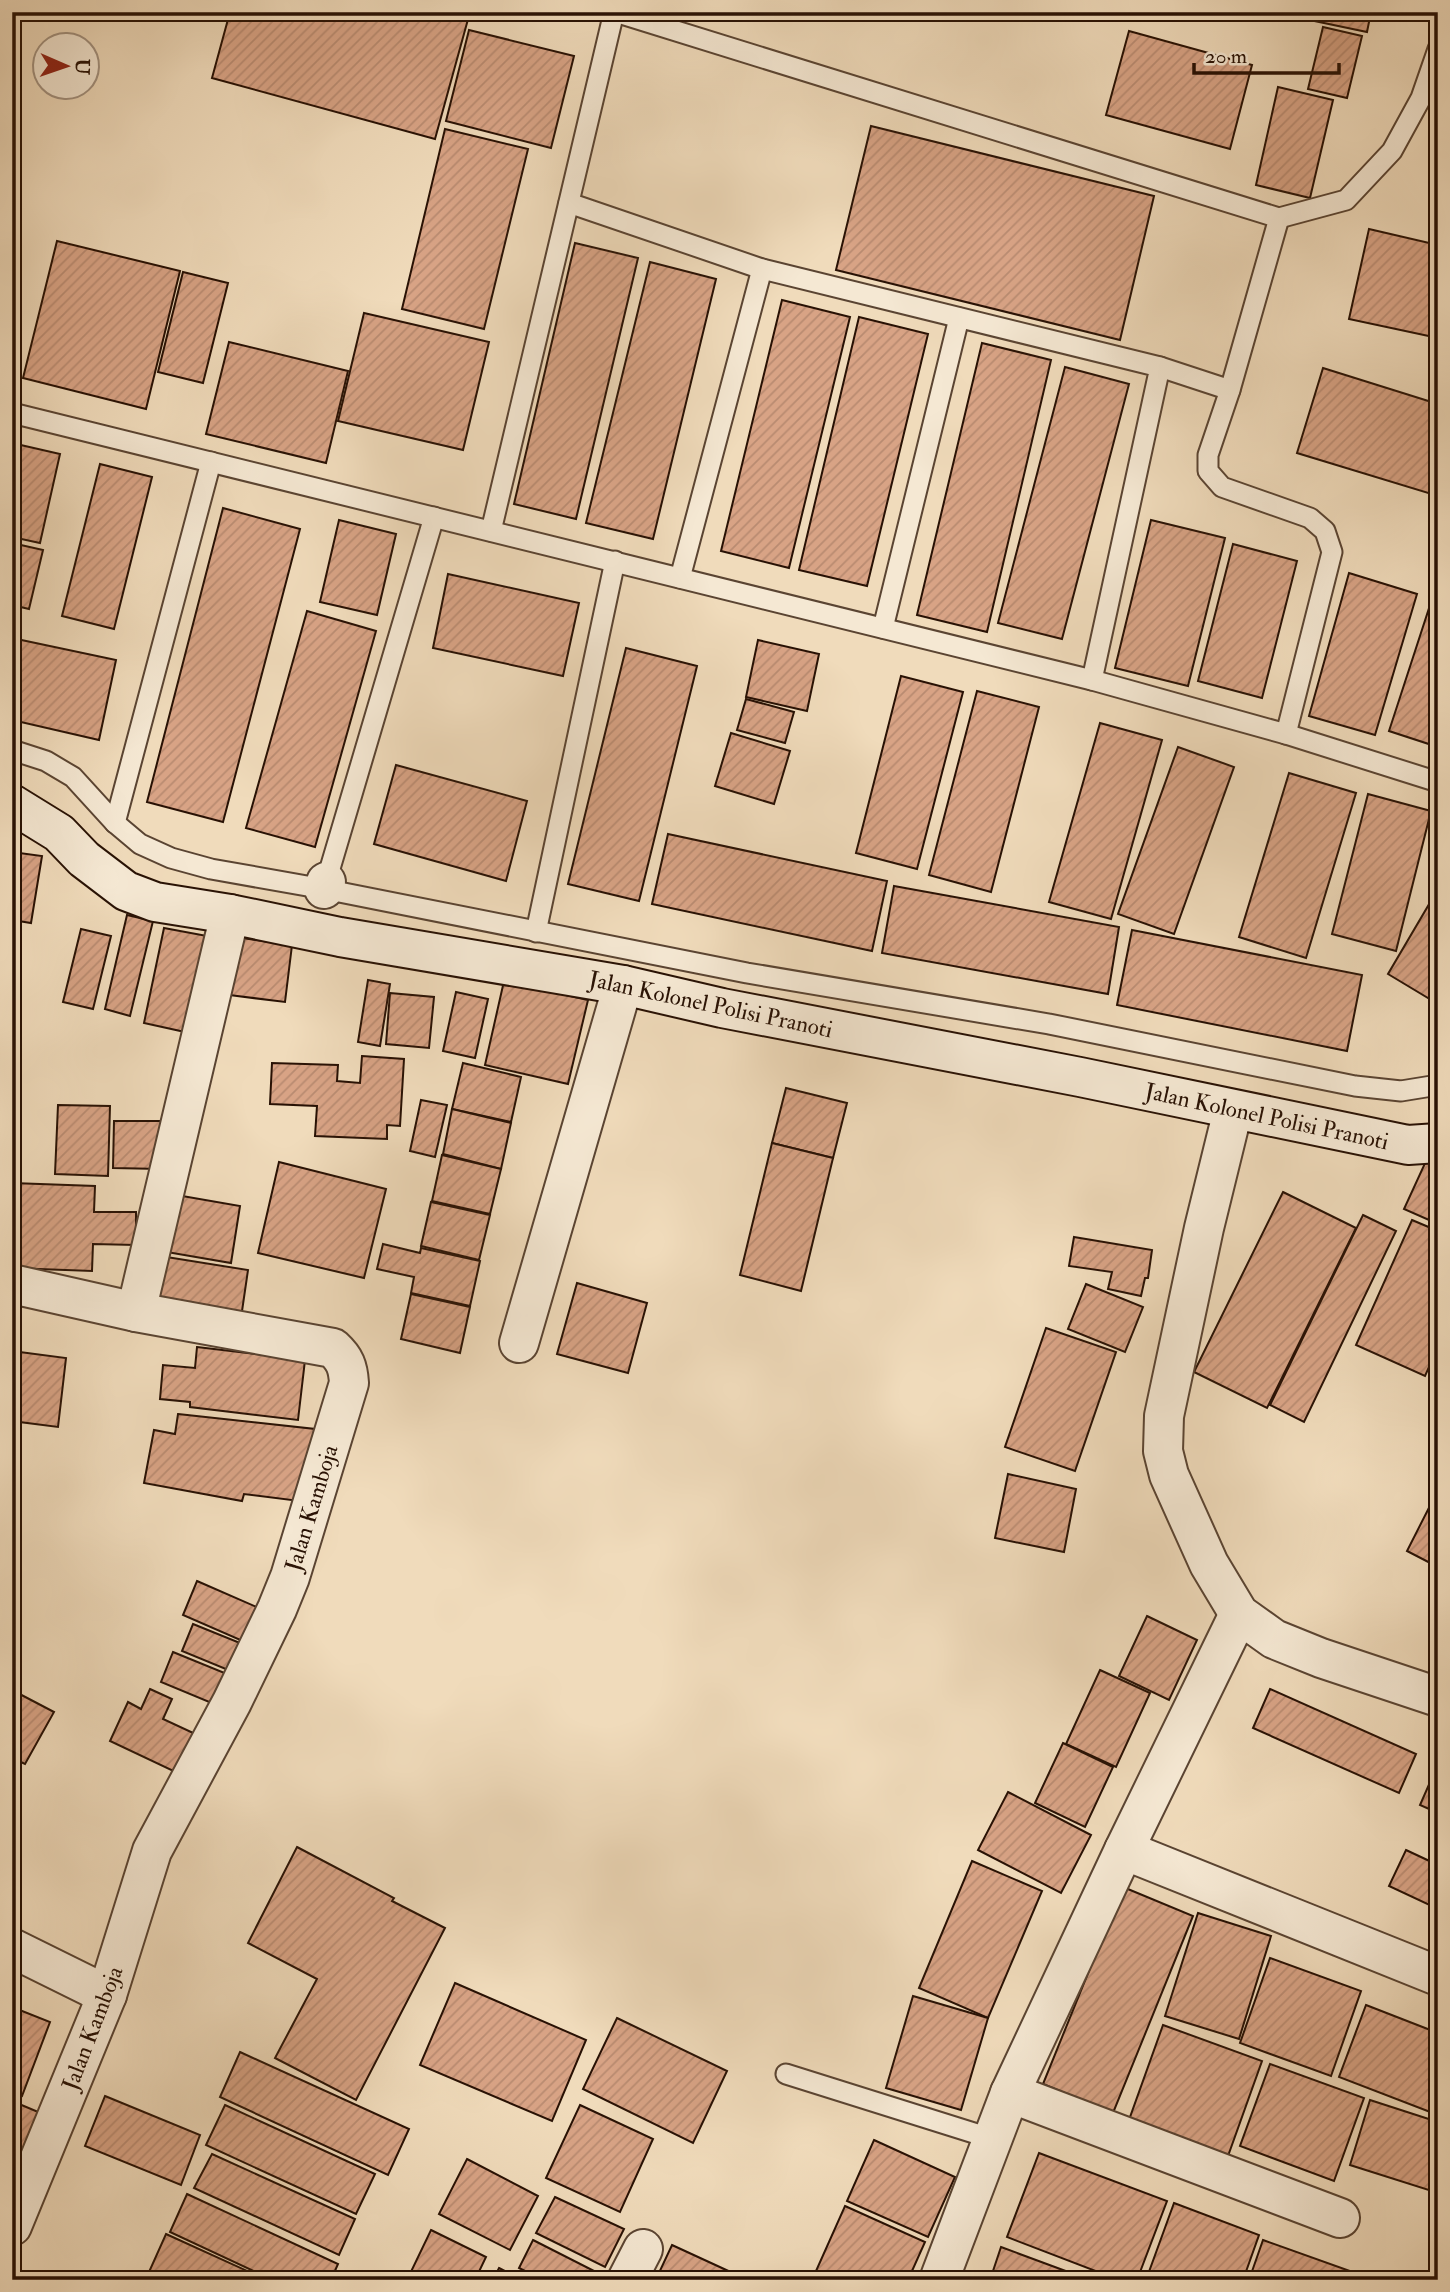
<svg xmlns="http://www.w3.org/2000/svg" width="1450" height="2292" viewBox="0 0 1450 2292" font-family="'IM FELL Double Pica',serif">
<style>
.building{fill:url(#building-hatch);stroke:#281104;stroke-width:2}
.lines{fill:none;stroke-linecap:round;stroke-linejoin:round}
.lane-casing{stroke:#5a4432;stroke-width:23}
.street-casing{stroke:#5a4432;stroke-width:42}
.secondary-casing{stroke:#281104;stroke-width:42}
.lane{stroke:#f5e8d3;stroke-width:19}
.street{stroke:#f5e8d3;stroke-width:38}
.secondary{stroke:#f5e8d3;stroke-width:38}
.labels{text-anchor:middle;stroke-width:6;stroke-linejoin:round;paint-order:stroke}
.street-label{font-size:23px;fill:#281104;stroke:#f5e8d3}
</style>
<defs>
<pattern id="building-hatch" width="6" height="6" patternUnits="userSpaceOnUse" patternTransform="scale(1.75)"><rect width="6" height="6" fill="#d8a385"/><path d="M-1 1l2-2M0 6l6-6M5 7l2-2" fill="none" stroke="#b98b71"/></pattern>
</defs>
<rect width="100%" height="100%" fill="#f0dbbb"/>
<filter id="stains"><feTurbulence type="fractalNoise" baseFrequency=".00286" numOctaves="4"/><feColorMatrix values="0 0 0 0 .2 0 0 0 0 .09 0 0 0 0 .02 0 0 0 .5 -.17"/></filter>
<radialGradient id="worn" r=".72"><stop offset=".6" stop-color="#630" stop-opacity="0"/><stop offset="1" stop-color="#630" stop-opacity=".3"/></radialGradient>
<g class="building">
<path d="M230 12H470L435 139 212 78Z"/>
<path d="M1302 12H1371L1367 32 1300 18Z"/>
<path d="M1323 27 1362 36 1347 98 1308 89Z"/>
<path d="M469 30 574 56 551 148 446 121Z"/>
<path d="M1129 31 1252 65 1230 149 1106 115Z"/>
<path d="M1278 87 1333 100 1310 198 1256 185Z"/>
<path d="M871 126 1154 196 1120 340 836 270Z"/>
<path d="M445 129 528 149 484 329 402 309Z"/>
<path d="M1369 229 1438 245V338L1349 319Z"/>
<path d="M57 241 180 271 146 409 23 378Z"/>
<path d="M575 243 638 258 576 519 514 504Z"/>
<path d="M650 262 716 279 653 539 586 523Z"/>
<path d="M183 272 228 283 203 383 158 372Z"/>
<path d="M782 300 850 317 789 568 721 551Z"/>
<path d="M364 313 489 342 463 450 338 421Z"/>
<path d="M859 317 928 334 867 586 799 570Z"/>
<path d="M229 342 348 371 326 463 206 434Z"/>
<path d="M982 343 1051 360 987 632 917 615Z"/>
<path d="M1065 367 1129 384 1062 639 998 623Z"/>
<path d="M1323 368 1438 404V496L1297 453Z"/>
<path d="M12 443 60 454 40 543 12 537Z"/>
<path d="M100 464 152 477 114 629 62 616Z"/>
<path d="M223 508 300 529 223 822 147 802Z"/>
<path d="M339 520 396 534 377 615 320 602Z"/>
<path d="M1151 520 1225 538 1188 686 1115 668Z"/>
<path d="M12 543 43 550 29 609 12 605Z"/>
<path d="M1233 544 1297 561 1262 698 1198 681Z"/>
<path d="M1349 573 1417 594 1375 735 1309 716Z"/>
<path d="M448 574 579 603 563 676 433 648Z"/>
<path d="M1433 596 1438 597V747L1389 731Z"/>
<path d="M307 611 376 631 315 847 246 828Z"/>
<path d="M12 638 116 660 99 740 12 720Z"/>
<path d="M758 640 819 654 807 711 746 697Z"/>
<path d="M626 648 697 666 639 901 568 884Z"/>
<path d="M901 676 963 692 917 869 856 853Z"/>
<path d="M977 691 1039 707 991 892 929 875Z"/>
<path d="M746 699 794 712 785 743 737 730Z"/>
<path d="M1100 723 1162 740 1111 919 1049 902Z"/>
<path d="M731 733 790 751 774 804 715 786Z"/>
<path d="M1178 747 1234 767 1174 934 1118 914Z"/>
<path d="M396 765 527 801 506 881 374 844Z"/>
<path d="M1289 773 1356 793 1306 958 1239 937Z"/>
<path d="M1368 794 1431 811 1396 951 1332 934Z"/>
<path d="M668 834 887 881 872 951 652 904Z"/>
<path d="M12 852 42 856 31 923 12 920Z"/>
<path d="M894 886 1119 927 1108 994 882 953Z"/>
<path d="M1438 889V1004L1388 974Z"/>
<path d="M127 915 153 921 130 1016 105 1009Z"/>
<path d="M164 928 207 936 185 1032 144 1023Z"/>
<path d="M81 929 111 936 93 1009 63 1002Z"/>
<path d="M1132 930 1362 975 1347 1051 1117 1005Z"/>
<path d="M228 936 292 945 285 1002 221 994Z"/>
<path d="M368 980 390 984 380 1046 358 1042Z"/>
<path d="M504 981 588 1000 568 1084 485 1065Z"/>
<path d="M456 992 488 999 475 1058 443 1051Z"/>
<path d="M390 993 434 997 429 1048 386 1044Z"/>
<path d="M362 1056 404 1059 400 1126 387 1125V1139L315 1136 317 1106 270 1104 272 1063 338 1065 337 1081 360 1083Z"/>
<path d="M463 1063 521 1077 511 1122 452 1109Z"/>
<path d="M786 1088 847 1103 833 1158 772 1143Z"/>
<path d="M421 1100 447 1105 435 1157 410 1151Z"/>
<path d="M58 1105 110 1106 108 1176 55 1174Z"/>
<path d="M452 1109 511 1123 501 1169 443 1154Z"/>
<path d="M114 1121H162L161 1169 113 1168Z"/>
<path d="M772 1143 833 1158 801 1291 740 1275Z"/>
<path d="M442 1155 501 1169 490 1214 432 1201Z"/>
<path d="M1426 1161 1438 1167V1224L1404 1209Z"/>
<path d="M279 1162 386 1189 364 1278 258 1253Z"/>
<path d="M12 1183 95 1186 94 1212H136V1245L93 1244 92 1271 12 1268Z"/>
<path d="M1283 1192 1356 1228 1267 1408 1194 1372Z"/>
<path d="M165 1193 240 1206 231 1263 155 1250Z"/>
<path d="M431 1202 490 1215 479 1260 421 1246Z"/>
<path d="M1363 1215 1396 1231 1304 1422 1270 1405Z"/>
<path d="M1412 1220 1438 1231V1347L1425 1376 1356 1345Z"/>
<path d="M1074 1237 1152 1250 1148 1278H1145L1141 1296 1108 1289 1112 1272 1069 1266Z"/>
<path d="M383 1244 420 1253 421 1248 480 1261 470 1306 411 1293 414 1277 377 1269Z"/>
<path d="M154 1255 248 1270 241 1318 147 1304Z"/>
<path d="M577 1283 647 1303 628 1373 557 1354Z"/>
<path d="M1086 1284 1143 1307 1125 1352 1068 1329Z"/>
<path d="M411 1294 470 1307 460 1353 401 1339Z"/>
<path d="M1046 1328 1116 1352 1075 1471 1005 1447Z"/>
<path d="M197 1347 305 1360 298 1420 190 1407V1402L160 1399 163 1365 195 1368Z"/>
<path d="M12 1351 66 1358 58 1427 12 1421Z"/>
<path d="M178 1414 315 1429 307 1502 244 1494 242 1501 144 1483 154 1430 175 1434Z"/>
<path d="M1008 1474 1076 1489 1064 1552 995 1538Z"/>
<path d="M1438 1490V1567L1407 1551Z"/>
<path d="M197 1581 268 1612 254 1646 183 1615Z"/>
<path d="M1147 1616 1197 1640 1169 1700 1119 1676Z"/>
<path d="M193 1624 245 1645 233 1672 182 1651Z"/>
<path d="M173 1652 227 1674 214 1704 161 1682Z"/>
<path d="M1100 1670 1150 1693 1116 1767 1066 1744Z"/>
<path d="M150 1689 172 1699 163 1719 204 1738 186 1777 110 1741 128 1702 141 1709Z"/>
<path d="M1270 1689 1416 1754 1399 1793 1253 1728Z"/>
<path d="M12 1690 54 1712 25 1764 12 1758Z"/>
<path d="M1063 1743 1113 1767 1085 1827 1035 1803Z"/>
<path d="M1438 1764V1813L1420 1805Z"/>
<path d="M1008 1792 1091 1835 1061 1893 978 1850Z"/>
<path d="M297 1847 394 1898 392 1901 445 1928 356 2100 275 2058 317 1979 248 1943Z"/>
<path d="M1406 1850 1438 1865V1909L1389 1886Z"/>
<path d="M972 1861 1042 1891 988 2018 919 1988Z"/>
<path d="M1123 1887 1193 1916 1113 2113 1043 2084Z"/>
<path d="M1198 1913 1271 1936 1239 2039 1165 2016Z"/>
<path d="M1270 1958 1361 1991 1331 2076 1240 2043Z"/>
<path d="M455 1983 586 2040 552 2121 420 2065Z"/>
<path d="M913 1996 988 2018 961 2110 886 2088Z"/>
<path d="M1366 2005 1438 2033V2115L1339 2077Z"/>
<path d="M12 2007 50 2022 22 2096 12 2093Z"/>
<path d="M617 2018 727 2071 693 2143 583 2089Z"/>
<path d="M1163 2025 1262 2061 1228 2156 1129 2120Z"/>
<path d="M240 2052 409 2129 388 2175 220 2097Z"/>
<path d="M1270 2064 1364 2098 1334 2181 1240 2146Z"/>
<path d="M105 2096 200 2135 181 2185 85 2146Z"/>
<path d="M1370 2100 1438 2122V2193L1350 2165Z"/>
<path d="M12 2101 43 2114 12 2175Z"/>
<path d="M225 2105 375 2174 356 2214 206 2145Z"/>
<path d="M580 2105 653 2139 620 2212 546 2178Z"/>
<path d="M874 2140 955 2177 928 2237 847 2201Z"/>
<path d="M1039 2153 1167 2201 1137 2280H1119L1007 2237Z"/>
<path d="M212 2154 355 2219 339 2255 194 2188Z"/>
<path d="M467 2159 538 2196 510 2250 439 2214Z"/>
<path d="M187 2194 338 2264 331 2280H273L170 2232Z"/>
<path d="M555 2197 624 2229 605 2267 536 2233Z"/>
<path d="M1174 2203 1259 2235 1243 2280H1146Z"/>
<path d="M845 2206 925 2242 908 2280H812Z"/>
<path d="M431 2230 486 2257 475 2280H407Z"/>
<path d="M166 2234 267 2280H166L149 2272Z"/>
<path d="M533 2240 602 2275 600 2280H543L519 2268Z"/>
<path d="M1263 2240 1375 2280H1249Z"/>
<path d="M672 2245 748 2280H662L657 2277Z"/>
<path d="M1001 2247 1090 2280H990Z"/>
<path d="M499 2268 523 2280H493Z"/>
</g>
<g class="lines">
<g class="lane-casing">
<g id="lane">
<path d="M615 12 1279 218 1346 200 1392 151 1421 98 1438 49"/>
<path d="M569 203 762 269 1160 367 1092 680"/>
<path d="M1279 218 1230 390 1208 455V471L1222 487 1310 518 1325 531 1332 552 1286 734"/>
<path d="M1160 367 1230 390"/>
<path d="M12 413 1092 680 1286 734 1438 782"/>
<path d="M491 531 614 12"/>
<path d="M680 578 762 269"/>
<path d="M883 628 959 318"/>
<path d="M12 750 46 761 73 777 115 823 140 844 171 858 211 869 324 889 747 973 1049 1024 1355 1086 1401 1091 1438 1085"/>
<path d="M115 823 211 462"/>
<path d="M326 882 434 517"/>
<path d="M536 932 615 561"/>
<path d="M786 2074 993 2139"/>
</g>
</g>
<g class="street-casing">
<g id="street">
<path d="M324 889 326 882"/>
<path d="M1233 1110 1204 1228 1164 1416 1163 1451 1169 1475 1209 1564 1239 1614 1274 1639 1321 1658 1438 1697"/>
<path d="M12 1284 136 1312 333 1348C345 1359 348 1367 349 1383L290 1577 277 1609 232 1702 152 1851 107 1995 12 2226"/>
<path d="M136 1312 230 914"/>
<path d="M519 1343 623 985"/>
<path d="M1124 1850 1438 1976"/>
<path d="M12 1948 107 1995"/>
<path d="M1010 2093 1340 2218"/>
<path d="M627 2280 643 2249"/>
<path d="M939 2280 1010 2093 1124 1850 1239 1614"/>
</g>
</g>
<g class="secondary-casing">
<path id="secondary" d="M12 804 59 833 84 859 126 891 155 902 230 914 340 937 623 985 722 1008 1080 1077 1408 1145 1438 1143"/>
</g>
<use href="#lane" class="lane"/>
<use href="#street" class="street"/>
<use href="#secondary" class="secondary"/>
</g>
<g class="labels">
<g class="street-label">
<text transform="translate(711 1004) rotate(12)" y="8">Jalan Kolonel Polisi Pranoti</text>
<text transform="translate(1267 1116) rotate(12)" y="8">Jalan Kolonel Polisi Pranoti</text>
<text transform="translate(311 1508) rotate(-73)" y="8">Jalan Kamboja</text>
<text transform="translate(92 2028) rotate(-69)" y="8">Jalan Kamboja</text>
</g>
</g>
<rect width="1450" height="2292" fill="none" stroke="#f0dbbb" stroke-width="42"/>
<rect x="14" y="14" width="1422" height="2264" fill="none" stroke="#281104" stroke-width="3.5"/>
<rect x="21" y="21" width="1408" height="2250" fill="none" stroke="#281104" stroke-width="2"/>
<g transform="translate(66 66) rotate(92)"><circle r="33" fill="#f5e8d3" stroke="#a39280" stroke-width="2"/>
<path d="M0-5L12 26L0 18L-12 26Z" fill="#8f2418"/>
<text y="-10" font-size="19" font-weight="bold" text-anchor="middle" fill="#281104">U</text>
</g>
<path d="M1194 63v10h145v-10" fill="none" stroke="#281104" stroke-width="3.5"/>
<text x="1205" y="63" font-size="21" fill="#281104" stroke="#f5e8d3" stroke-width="5" paint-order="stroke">20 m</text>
<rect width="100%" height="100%" filter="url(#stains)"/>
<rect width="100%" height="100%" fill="url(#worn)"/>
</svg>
